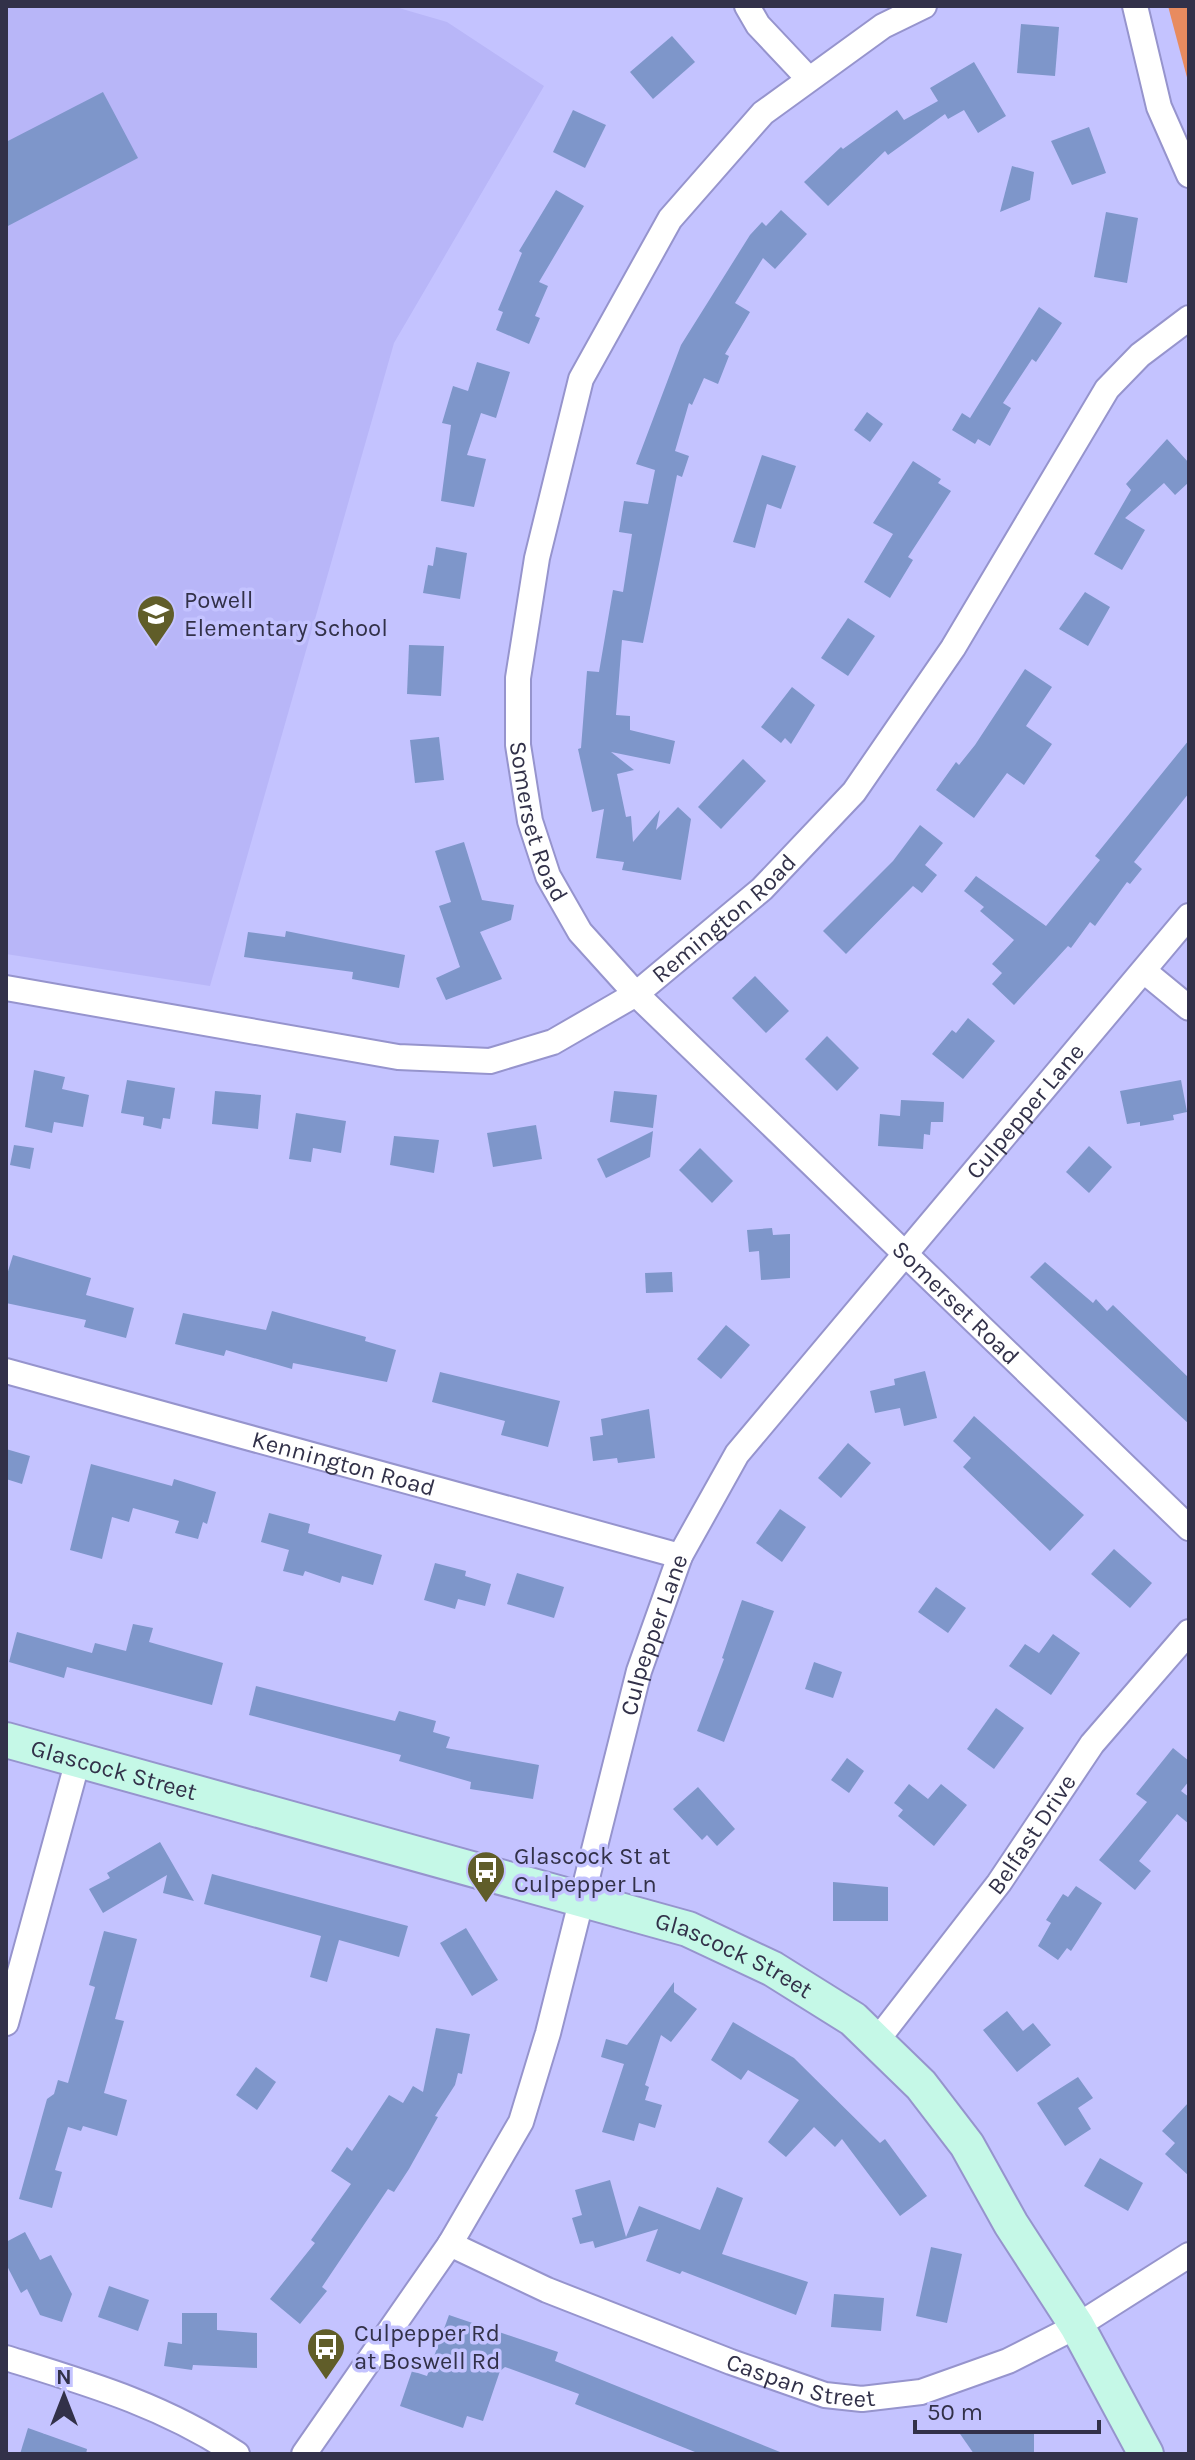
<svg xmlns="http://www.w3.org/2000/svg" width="1195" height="2460" viewBox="0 0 1195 2460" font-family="Karla,sans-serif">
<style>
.built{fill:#b8b6f8}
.green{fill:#e88b5f}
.building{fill:#7e96ca}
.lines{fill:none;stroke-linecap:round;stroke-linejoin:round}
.street-casing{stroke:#9694cd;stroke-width:28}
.secondary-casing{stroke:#9694cd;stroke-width:38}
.street{stroke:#fff;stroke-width:24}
.secondary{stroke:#c5f8e7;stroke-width:34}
.labels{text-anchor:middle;stroke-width:7;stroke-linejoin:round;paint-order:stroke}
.poi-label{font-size:24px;fill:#323149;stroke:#c4c3ff;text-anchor:start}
.street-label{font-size:24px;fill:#323149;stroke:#c4c3ff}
</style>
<rect width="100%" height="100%" fill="#c4c3ff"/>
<path class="built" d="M6 6H392L447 22 544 86 394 343 210 986 6 954Z"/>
<path class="green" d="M1168 6H1189V85Z"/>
<g class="building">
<path d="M1021 24 1059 27 1055 76 1017 73Z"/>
<path d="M672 36 695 62 653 99 630 72Z"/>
<path d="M974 62 1006 116 978 133 964 110 948 119 945 114 888 155 885 151 828 206 804 182 841 147 843 149 897 110 904 120 938 101 930 88Z"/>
<path d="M103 92 138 158 6 227V142Z"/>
<path d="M573 110 606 125 585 168 553 152Z"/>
<path d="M1089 127 1106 173 1072 185 1051 141Z"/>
<path d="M1012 166 1034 172 1030 200 1000 212Z"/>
<path d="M556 190 584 206 539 282 548 286 535 316 540 318 529 344 496 330 503 312 498 310 522 253 519 251Z"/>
<path d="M781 210 807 234 775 269 763 258 735 303 750 312 725 354 729 356 718 384 704 378 692 405 689 403 675 451 689 456 682 477 677 475 643 643 622 640 616 715 630 716V730L675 741 670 764 611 752 634 770 617 774 626 817 631 816 633 842 660 810 656 830 678 807 691 819 681 880 622 870 624 862 596 858 604 809 592 812 578 749 581 748 587 671 599 672 613 590 623 592 632 534 619 532 624 501 648 504 655 470 636 464 681 345 750 235 762 222 766 226Z"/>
<path d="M1106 212 1138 218 1127 283 1094 277Z"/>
<path d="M1039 307 1062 323 1036 362 1032 359 1003 403 1011 408 990 446 978 439 975 444 952 430 962 413 970 418Z"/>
<path d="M477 362 510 372 496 418 481 413 467 455 486 459 474 507 441 501 451 425 442 423 453 386 468 391Z"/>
<path d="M867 412 883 424 870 442 854 430Z"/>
<path d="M1167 439 1189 463V482L1175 495 1164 483 1125 518 1145 530 1122 570 1094 554 1131 490 1126 484Z"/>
<path d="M762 455 796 466 781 509 767 504 755 548 733 542Z"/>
<path d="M913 461 941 479 938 483 951 491 908 557 913 560 890 598 864 582 893 534 873 523Z"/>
<path d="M436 547 467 553 460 599 423 593 428 565 433 566Z"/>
<path d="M1085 592 1110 607 1088 646 1059 629Z"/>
<path d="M848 618 875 636 848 676 821 658Z"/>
<path d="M409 645 444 646 441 696 407 694Z"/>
<path d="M1025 669 1052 687 1026 726 1052 744 1024 785 1007 773 974 818 936 790 956 762 959 765 975 745Z"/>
<path d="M792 687 815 705 791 744 785 738 781 743 761 727Z"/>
<path d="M439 737 444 780 415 783 410 740Z"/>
<path d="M1189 740V793L1134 862 1142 869 1130 884 1127 882 1095 926 1090 922 1071 948 1068 946 1014 1005 992 984 1002 973 992 964 1014 940 980 911 984 907 964 891 976 876 1046 926 1100 860 1095 856Z"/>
<path d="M743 759 766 781 721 829 698 807Z"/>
<path d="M920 825 943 843 925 865 937 875 922 893 913 886 846 954 823 931 893 861Z"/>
<path d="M464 842 482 900 514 905 511 920 480 932 502 979 446 1000 436 978 460 967 439 906 451 902 435 851Z"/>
<path d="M286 931 405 955 399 988 352 979 353 972 244 957 248 932 285 937Z"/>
<path d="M755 976 789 1011 766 1033 732 998Z"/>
<path d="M968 1018 995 1041 963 1079 932 1054 952 1030 956 1033Z"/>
<path d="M827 1036 859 1068 837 1091 805 1059Z"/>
<path d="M34 1070 65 1077 62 1089 89 1095 83 1127 54 1122 52 1133 25 1127Z"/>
<path d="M127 1080 175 1088 170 1119 163 1118 161 1129 143 1125 144 1117 121 1113Z"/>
<path d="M1181 1080 1187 1112 1173 1115 1174 1120 1140 1126V1122L1127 1124 1120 1091Z"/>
<path d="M215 1091 261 1095 258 1129 212 1124Z"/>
<path d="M614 1091 657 1095 653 1128 610 1122Z"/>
<path d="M901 1100 944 1102 943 1122H931L930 1135 924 1134 923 1149 878 1146 880 1114 900 1116Z"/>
<path d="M296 1113 346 1121 341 1153 313 1148 311 1162 289 1159Z"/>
<path d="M536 1125 542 1159 493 1167 487 1133Z"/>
<path d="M653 1131 650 1157 606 1178 597 1159Z"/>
<path d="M394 1136 439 1140 434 1173 390 1165Z"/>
<path d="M14 1145 34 1148 30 1169 10 1165Z"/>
<path d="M1089 1146 1112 1167 1089 1193 1066 1172Z"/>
<path d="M700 1148 733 1181 712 1203 679 1170Z"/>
<path d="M772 1228 773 1235 790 1234V1278L761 1280 759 1251 749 1252 747 1230Z"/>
<path d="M13 1255 91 1278 86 1295 134 1308 126 1338 84 1327 86 1320 6 1303V1278Z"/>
<path d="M1045 1262 1093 1303 1096 1299 1107 1311 1113 1305 1189 1378V1424L1030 1277Z"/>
<path d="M672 1272 673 1292 646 1293 645 1273Z"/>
<path d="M272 1311 366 1337 365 1341 396 1350 387 1382 293 1363 292 1369 226 1350 224 1356 175 1344 183 1313 266 1330Z"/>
<path d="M726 1325 750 1345 721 1379 697 1359Z"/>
<path d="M925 1371 937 1418 904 1426 900 1408 875 1413 870 1391 895 1385 894 1379Z"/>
<path d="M440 1372 560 1401 548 1447 501 1435 505 1421 432 1402Z"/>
<path d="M649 1409 655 1458 618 1463 617 1458 593 1461 590 1437 603 1435 601 1419Z"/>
<path d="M974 1416 1084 1515 1050 1551 963 1467 971 1458 953 1441Z"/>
<path d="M848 1443 871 1463 841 1498 818 1478Z"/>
<path d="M6 1449 30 1456 22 1484 6 1479Z"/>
<path d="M91 1464 172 1486 174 1479 216 1492 207 1524 203 1522 198 1539 175 1533 179 1521 133 1508 129 1522 112 1517 102 1559 70 1550Z"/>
<path d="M780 1509 806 1527 782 1562 756 1543Z"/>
<path d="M269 1513 310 1524 308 1533 382 1555 373 1585 342 1576 340 1583 305 1571 303 1576 283 1571 289 1550 261 1542Z"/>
<path d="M1114 1549 1152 1583 1130 1608 1091 1574Z"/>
<path d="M435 1563 466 1571 465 1576 491 1584 485 1606 458 1599 455 1609 424 1600Z"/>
<path d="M517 1573 564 1587 554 1618 507 1604Z"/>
<path d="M936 1587 966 1608 948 1633 918 1612Z"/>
<path d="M742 1600 774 1611 724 1742 697 1731 724 1659 722 1658Z"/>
<path d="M133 1624 153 1628 149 1642 223 1663 212 1705 67 1667 64 1678 9 1662 17 1632 92 1653 95 1643 126 1651Z"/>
<path d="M1053 1634 1080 1653 1051 1695 1009 1666 1025 1644 1039 1653Z"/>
<path d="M814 1662 842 1672 833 1698 805 1689Z"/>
<path d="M256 1686 395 1721 399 1711 436 1721 433 1732 450 1737 446 1748 539 1765 533 1799 470 1789 471 1782 399 1761 401 1755 249 1715Z"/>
<path d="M996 1708 1024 1728 994 1769 967 1749Z"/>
<path d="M1173 1748 1189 1761V1781L1181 1791 1189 1797V1824L1177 1814 1139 1861 1151 1871 1135 1890 1099 1860 1147 1802 1136 1794Z"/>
<path d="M847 1758 864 1771 849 1793 831 1780Z"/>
<path d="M909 1784 928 1799 941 1784 967 1805 934 1846 898 1816 903 1810 894 1803Z"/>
<path d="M698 1787 735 1829 717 1846 707 1835 702 1840 673 1809Z"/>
<path d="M160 1842 194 1901 163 1893 167 1875 103 1913 89 1889 110 1878 107 1873Z"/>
<path d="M212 1874 408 1926 399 1957 339 1940 327 1982 310 1977 321 1936 204 1904Z"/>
<path d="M833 1882 888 1887V1921H833Z"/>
<path d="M1076 1886 1102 1903 1071 1951 1067 1948 1058 1960 1038 1946 1051 1923 1046 1920 1063 1894 1068 1897Z"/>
<path d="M466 1928 498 1980 472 1996 440 1943Z"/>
<path d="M104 1931 137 1939 115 2019 124 2021 104 2093 127 2100 117 2136 83 2126 81 2131 68 2127 55 2170 62 2172 52 2208 19 2199 47 2099 54 2094 58 2080 68 2083 95 1987 89 1985Z"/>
<path d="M674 1982V1992L697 2009 671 2042 661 2035 645 2085 649 2087 645 2100 662 2105 655 2128 639 2123 634 2141 602 2132 624 2064 601 2057 606 2039 627 2045Z"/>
<path d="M1007 2011 1023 2031 1033 2023 1051 2045 1017 2072 983 2030Z"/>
<path d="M733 2022 794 2058 880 2143 885 2139 927 2196 900 2216 842 2139 835 2147 814 2127 786 2157 768 2142 799 2100 748 2070 741 2080 711 2060Z"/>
<path d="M436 2028 470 2034 462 2074 458 2073 455 2085 435 2116 438 2117 409 2169 394 2192 388 2189 322 2287 327 2291 300 2324 270 2299 315 2243 311 2240 351 2184 331 2171 347 2147 352 2151 389 2095 403 2103 413 2086 423 2092Z"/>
<path d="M256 2067 276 2082 257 2110 236 2095Z"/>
<path d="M1078 2077 1093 2098 1078 2108 1091 2129 1065 2146 1037 2103Z"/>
<path d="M1189 2102V2176L1165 2154 1175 2143 1162 2131Z"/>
<path d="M1100 2158 1143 2183 1128 2211 1084 2186Z"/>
<path d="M610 2180 626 2237 639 2206 700 2230 717 2187 743 2198 722 2254 808 2282 796 2315 682 2271 680 2274 646 2261 658 2229 595 2248 593 2241 580 2244 572 2218 582 2215 575 2190Z"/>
<path d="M25 2232 40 2260 51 2255 72 2294 62 2322 40 2315 27 2289 21 2293 6 2264V2242Z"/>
<path d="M931 2247 962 2254 947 2323 916 2316Z"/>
<path d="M109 2286 149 2300 138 2331 98 2317Z"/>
<path d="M834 2294 884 2298 881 2331 831 2327Z"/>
<path d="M182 2313H217V2330L257 2333V2368L193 2365 192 2370 164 2366 168 2342 182 2344Z"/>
<path d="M449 2315 558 2352 555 2361 785 2454H700L575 2404 579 2394 505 2367 500 2371 483 2421 467 2416 463 2428 400 2406 412 2371 427 2376Z"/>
<path d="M28 2428 87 2449 86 2454H20Z"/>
<path d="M958 2431 1034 2434V2454H974Z"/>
</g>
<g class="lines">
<g class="street-casing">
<g id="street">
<path d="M747 6 758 25 807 77"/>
<path id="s1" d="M924 6 883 26 763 113 670 219 581 379 537 558 518 678V745L530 821 548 876 580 932 636 994 1189 1528"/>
<path d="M1135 6 1159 107 1189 175"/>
<path d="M1144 971 1189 1008"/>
<path id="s2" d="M6 988 398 1057 490 1061 553 1042 636 994 762 889 854 792 953 648 1107 389 1140 355 1189 318"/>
<path id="s3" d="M6 1371 680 1556"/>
<path d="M6 2023 78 1760"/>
<path id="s4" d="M878 2039 999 1883 1092 1744 1189 1632"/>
<path id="s5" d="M450 2244 547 2290 731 2362 825 2395 862 2399 921 2392 1008 2361 1077 2326 1189 2255"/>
<path d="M6 2358C90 2384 163 2405 237 2454"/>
<path id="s6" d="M304 2454 450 2244 521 2122 548 2033 639 1671 680 1556 737 1454 1189 916"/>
</g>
</g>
<g class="secondary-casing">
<g id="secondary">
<path id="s7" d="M6 1740 688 1929 773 1969 853 2019 921 2085 967 2145 1011 2224 1077 2326 1146 2454"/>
</g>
</g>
<use href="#street" class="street"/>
<use href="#secondary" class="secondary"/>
</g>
<defs>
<g id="school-pin" transform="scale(2)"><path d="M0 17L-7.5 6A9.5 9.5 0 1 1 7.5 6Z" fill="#605d29" stroke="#c4c3ff"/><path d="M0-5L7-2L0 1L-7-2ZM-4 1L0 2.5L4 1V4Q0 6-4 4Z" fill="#fff"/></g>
<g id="bus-pin" transform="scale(2)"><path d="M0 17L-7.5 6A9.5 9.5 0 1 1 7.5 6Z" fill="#605d29" stroke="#c4c3ff"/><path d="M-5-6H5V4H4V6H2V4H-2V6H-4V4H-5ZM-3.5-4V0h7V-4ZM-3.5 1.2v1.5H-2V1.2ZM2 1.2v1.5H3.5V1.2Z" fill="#fff"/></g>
</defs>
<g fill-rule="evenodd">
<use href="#school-pin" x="156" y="614"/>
<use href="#bus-pin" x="486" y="1870"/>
<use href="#bus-pin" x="326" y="2347"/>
</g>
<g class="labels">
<g class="poi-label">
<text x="184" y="608">Powell<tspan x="184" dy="28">Elementary School</tspan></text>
<text x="514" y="1864">Glascock St at<tspan x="514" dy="28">Culpepper Ln</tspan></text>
<text x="354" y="2341">Culpepper Rd<tspan x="354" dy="28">at Boswell Rd</tspan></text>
</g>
<g class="street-label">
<text dy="8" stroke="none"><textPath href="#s1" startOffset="970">Somerset Road</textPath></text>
<text dy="8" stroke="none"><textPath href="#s2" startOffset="768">Remington Road</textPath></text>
<text dy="8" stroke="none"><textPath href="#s6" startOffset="1550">Culpepper Lane</textPath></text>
<text dy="8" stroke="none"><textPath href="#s1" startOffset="1618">Somerset Road</textPath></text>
<text dy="8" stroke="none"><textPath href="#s3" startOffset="350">Kennington Road</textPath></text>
<text dy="8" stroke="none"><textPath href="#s6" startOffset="902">Culpepper Lane</textPath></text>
<text dy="8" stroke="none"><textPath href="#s7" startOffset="112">Glascock Street</textPath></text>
<text dy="8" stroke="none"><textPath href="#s4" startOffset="256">Belfast Drive</textPath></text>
<text dy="8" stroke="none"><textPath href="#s7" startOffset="760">Glascock Street</textPath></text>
<text dy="8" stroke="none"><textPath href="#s5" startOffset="378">Caspan Street</textPath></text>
</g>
</g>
<rect width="1195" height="2460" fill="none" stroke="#323149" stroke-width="16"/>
<g transform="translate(64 2396)" stroke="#c4c3ff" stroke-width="6" paint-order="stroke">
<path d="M0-6L14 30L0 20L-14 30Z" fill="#323149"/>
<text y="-12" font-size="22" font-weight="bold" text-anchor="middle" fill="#323149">N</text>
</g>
<path d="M915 2420v12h184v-12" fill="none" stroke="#323149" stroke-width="4"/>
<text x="927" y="2420" font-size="24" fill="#323149" stroke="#c4c3ff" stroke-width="6" paint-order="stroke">50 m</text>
</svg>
